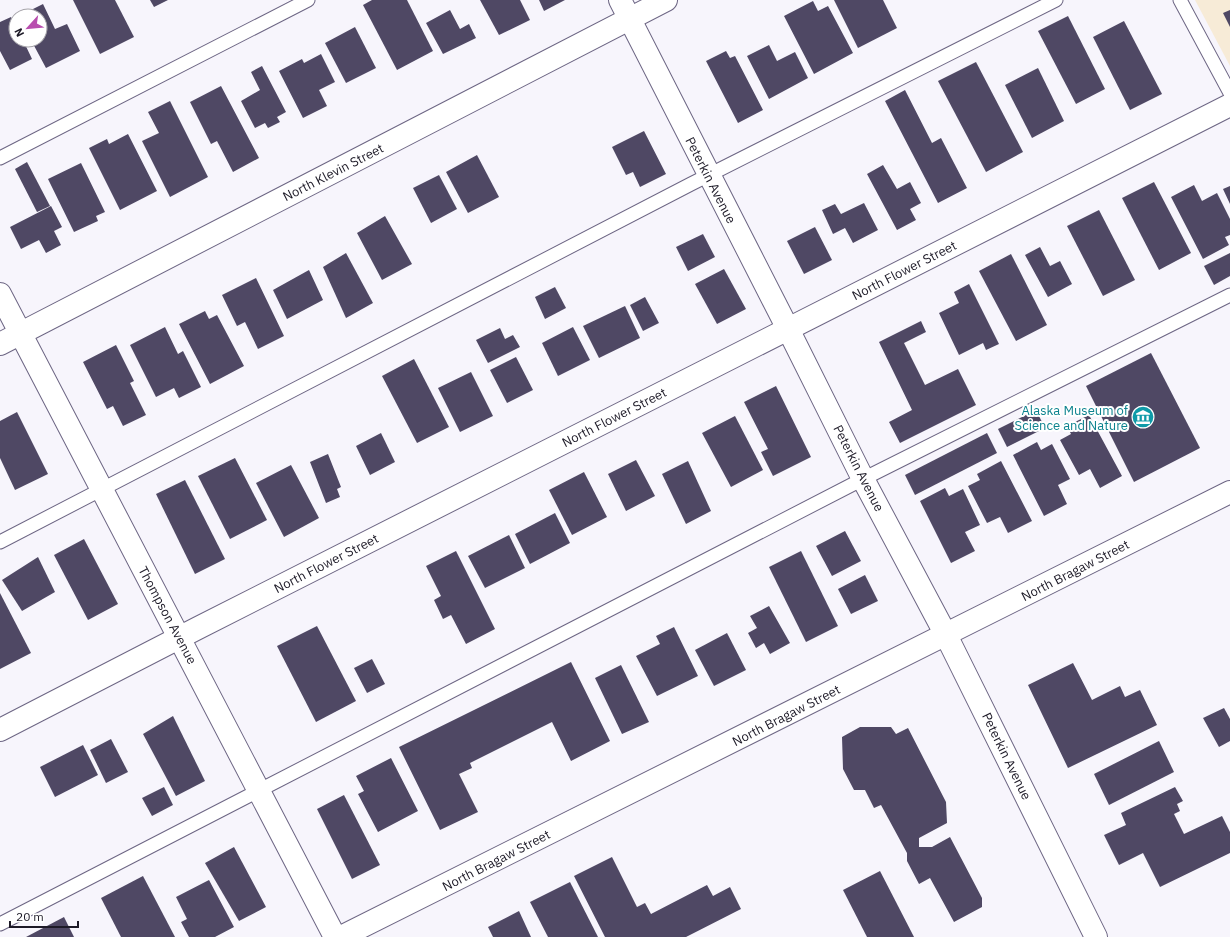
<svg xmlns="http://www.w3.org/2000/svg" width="1230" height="937" viewBox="0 0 1230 937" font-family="'IBM Plex Sans',sans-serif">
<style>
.commercial{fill:#f7ebd7}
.building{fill:#4f4864}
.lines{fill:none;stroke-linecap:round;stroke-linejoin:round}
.lane-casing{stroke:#6d6684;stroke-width:15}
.street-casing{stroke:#6d6684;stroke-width:24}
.lane{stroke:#fff;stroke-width:13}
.street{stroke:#fff;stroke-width:22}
.labels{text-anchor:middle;stroke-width:4;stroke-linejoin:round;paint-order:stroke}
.street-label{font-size:13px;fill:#1d1a27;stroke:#fff}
.culture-label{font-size:13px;fill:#0d838f;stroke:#fff;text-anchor:end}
</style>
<rect width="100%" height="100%" fill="#f7f5fc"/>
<path class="commercial" d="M1195 0H1230V66Z"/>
<g class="building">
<path d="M73 0H115L134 37 100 54Z"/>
<path d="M150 0H168L154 7Z"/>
<path d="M372 0H407L433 51 397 70 363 5Z"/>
<path d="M480 0H520L530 20 499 35Z"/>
<path d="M539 0H565L544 11Z"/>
<path d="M834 0H883L897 28 858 48Z"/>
<path d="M813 1 818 11 828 6 853 53 814 74 784 16Z"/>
<path d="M43 4 55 29 67 24 80 51 46 68 31 40H40V16H19Z"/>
<path d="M450 10 460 29 469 24 476 38 443 54 426 23Z"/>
<path d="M1230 10V27L1223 13Z"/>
<path d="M1068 16 1105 89 1076 104 1038 31Z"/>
<path d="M11 17 16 27V40H23L32 59 10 70 0 51V22Z"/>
<path d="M1124 21 1162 94 1130 110 1093 37Z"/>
<path d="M355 27 376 68 346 83 325 43Z"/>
<path d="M769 45 777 61 795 52 808 78 769 99 747 56Z"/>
<path d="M726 51 730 58 735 56 763 110 738 123 706 61Z"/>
<path d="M321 54 335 82 319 90 327 106 303 118 279 71 302 59 304 63Z"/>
<path d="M976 62 1023 152 986 172 938 81Z"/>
<path d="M262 66 286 112 277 117 280 122 268 128 265 123 255 128 241 101 260 90 251 72Z"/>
<path d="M1038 68 1064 121 1032 138 1005 85Z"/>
<path d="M221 86 259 158 233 172 217 141 211 144 190 102Z"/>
<path d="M905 90 932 143 941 138 967 188 938 203 885 101Z"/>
<path d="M170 101 208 177 170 197 142 141 159 133 148 112Z"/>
<path d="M644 131 666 174 640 187 633 172 626 175 612 147Z"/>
<path d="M128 134 157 191 120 210 89 148 107 139 109 144Z"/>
<path d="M477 155 499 197 468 213 446 172Z"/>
<path d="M27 162 50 206 37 212 15 169Z"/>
<path d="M81 163 105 212 96 216 98 221 74 232 48 179Z"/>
<path d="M883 165 897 189 910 182 921 203 910 209 916 220 897 230 867 174Z"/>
<path d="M439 175 457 209 431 223 413 188Z"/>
<path d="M1154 182 1191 253 1159 270 1122 198Z"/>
<path d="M1194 185 1202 201 1217 193 1230 219V235L1225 237 1229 245 1203 259 1171 197Z"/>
<path d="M1230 186V204L1223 189Z"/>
<path d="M864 203 878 230 853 243 845 228 833 234 822 210 835 204 841 214Z"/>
<path d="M51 206 62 227 54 231 61 245 46 253 39 240 21 249 10 227Z"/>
<path d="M1099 210 1135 280 1103 296 1067 226Z"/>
<path d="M385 216 412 264 382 280 357 233Z"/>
<path d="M815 227 832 260 804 274 787 241Z"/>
<path d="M703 234 715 257 688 271 676 247Z"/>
<path d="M1040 247 1050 266 1060 261 1072 284 1048 297 1025 255Z"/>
<path d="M346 253 373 303 346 318 323 267Z"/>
<path d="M1230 253V276L1214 285 1204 266Z"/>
<path d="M1011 254 1047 325 1016 341 979 271Z"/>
<path d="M724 269 746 309 717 324 695 284Z"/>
<path d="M309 270 323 300 287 319 273 290Z"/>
<path d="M256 278 284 336 258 349 245 322 237 326 222 295Z"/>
<path d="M969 284 999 344 986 350 983 343 959 355 939 313 959 303 954 292Z"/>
<path d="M555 287 566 308 545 319 535 297Z"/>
<path d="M645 297 659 323 643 331 630 305Z"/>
<path d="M625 306 640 338 599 358 583 326Z"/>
<path d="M205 311 209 319 217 315 244 366 210 384 179 324Z"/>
<path d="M921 321 926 332 904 343 925 385 958 369 976 405 900 443 889 422 912 410 879 342Z"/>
<path d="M165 327 178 354 183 351 201 387 179 398 174 388 156 397 130 345Z"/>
<path d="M573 327 590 360 558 376 542 343Z"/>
<path d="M500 328 505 339 513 335 520 347 488 363 476 340Z"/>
<path d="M116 345 134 381 130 383 146 415 123 426 113 406 107 409 83 362Z"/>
<path d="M1151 353 1200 448 1134 482 1086 386Z"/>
<path d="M516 357 533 390 507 403 490 370Z"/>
<path d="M414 359 449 427 417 443 382 376Z"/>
<path d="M471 372 493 416 460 432 438 388Z"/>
<path d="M776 386 811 457 773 476 761 452 768 449 744 402Z"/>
<path d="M1036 410 1045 428 1007 447 998 429Z"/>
<path d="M17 412 48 474 15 490 0 458V421Z"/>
<path d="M1089 415 1122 476 1100 488 1090 469 1079 475 1060 440 1071 434 1067 426Z"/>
<path d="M735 416 763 470 731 487 702 433Z"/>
<path d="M381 433 395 462 370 475 356 446Z"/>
<path d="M987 433 997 453 915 495 905 475Z"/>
<path d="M1037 442 1041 450 1052 444 1070 479 1058 485 1067 504 1044 516 1013 455Z"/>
<path d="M328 454 341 487 337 489 340 497 326 503 310 462Z"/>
<path d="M235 458 267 520 230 539 198 476Z"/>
<path d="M636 460 655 496 626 511 608 474Z"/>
<path d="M688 461 711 511 686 524 662 474Z"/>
<path d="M1001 461 1032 521 1008 533 1000 517 987 523 968 486 980 480 977 474Z"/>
<path d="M291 465 319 518 284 537 256 483Z"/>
<path d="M584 472 607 517 572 535 549 490Z"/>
<path d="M185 480 225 559 195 574 156 494Z"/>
<path d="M945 488 949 496 963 489 980 525 965 532 975 551 951 563 920 501Z"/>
<path d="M555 513 570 543 530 564 515 534Z"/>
<path d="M845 531 861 561 832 576 816 546Z"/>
<path d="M509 535 525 568 485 588 468 556Z"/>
<path d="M84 539 118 604 88 620 54 555Z"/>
<path d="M456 551 495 629 466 644 451 615 443 619 434 600 441 596 426 566Z"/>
<path d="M801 551 838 626 806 642 769 567Z"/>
<path d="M38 557 55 592 22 611 2 580Z"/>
<path d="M865 575 878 601 851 614 838 589Z"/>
<path d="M0 593 31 653 0 669Z"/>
<path d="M769 606 790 643 770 654 764 643 756 648 748 633 757 628 750 616Z"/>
<path d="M317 626 356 701 316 722 277 646Z"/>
<path d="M674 627 698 676 657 696 636 656 660 644 656 636Z"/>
<path d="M727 633 746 670 714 686 695 650Z"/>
<path d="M372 659 385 684 367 693 354 668Z"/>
<path d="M571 662 610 741 571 761 552 722 470 763 472 768 459 774 478 812 440 830 399 747Z"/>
<path d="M1073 663 1092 700 1120 686 1125 697 1140 690 1157 725 1068 768 1028 685Z"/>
<path d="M621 665 649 722 622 734 595 678Z"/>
<path d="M1224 708 1230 719V741L1219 747 1203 718Z"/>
<path d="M173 716 205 781 176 796 143 734Z"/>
<path d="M860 727H891L896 734 908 728 946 802 947 823 919 838V847H932L950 837 982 898V907L954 922 930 878 919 884 907 861V853L881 805 874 808 865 790H854L843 769 842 737Z"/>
<path d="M111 739 128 772 106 783 90 750Z"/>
<path d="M1159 741 1174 772 1109 805 1094 774Z"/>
<path d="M83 745 98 775 55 797 40 767Z"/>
<path d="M391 758 418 811 378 832 358 794 364 791 356 776Z"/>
<path d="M164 787 173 805 152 816 142 798Z"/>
<path d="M1175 787 1183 801 1177 804 1180 811 1174 814 1184 834 1222 816 1230 832V853L1160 887 1143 853 1119 865 1104 835 1126 825 1121 813Z"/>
<path d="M344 795 380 865 352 879 317 809Z"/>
<path d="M234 847 266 907 239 921 205 863Z"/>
<path d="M612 857 637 907 645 903 651 914 707 885 713 896 730 887 741 909 686 937H605L574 876Z"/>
<path d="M880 871 914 937H867L843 890Z"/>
<path d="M143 876 175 937H121L101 898Z"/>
<path d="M209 880 234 927 215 937H189L181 922 187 919 176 897Z"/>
<path d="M570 882 598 937H548L530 902Z"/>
<path d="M519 911 531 937H493L488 927Z"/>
<path d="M64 917 74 937H26Z"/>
</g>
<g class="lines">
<g class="lane-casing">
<g id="lane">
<path d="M1180 0 1230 93"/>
<path d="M0 158 308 0"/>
<path d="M0 542 691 184 1056 0"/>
<path d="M0 924 863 479 1230 295"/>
</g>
</g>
<g class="street-casing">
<g id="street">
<path d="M620 0 788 329 863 479 946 635 1096 937"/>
<path d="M0 294 335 937"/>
<path d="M0 344 666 0"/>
<path d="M0 730 198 628 1230 105"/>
<path d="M341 937 1230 492"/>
</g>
</g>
<use href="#lane" class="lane"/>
<use href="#street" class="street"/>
</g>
<defs>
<g id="museum-disc" transform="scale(1.15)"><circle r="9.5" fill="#0f9aa8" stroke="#fff"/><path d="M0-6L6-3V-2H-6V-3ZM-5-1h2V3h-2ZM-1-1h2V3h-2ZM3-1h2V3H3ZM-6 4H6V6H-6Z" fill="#fff"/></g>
</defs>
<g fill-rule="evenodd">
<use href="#museum-disc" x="1143" y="417"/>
</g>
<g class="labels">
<g class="street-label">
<text transform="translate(333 172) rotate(-27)" y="5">North Klevin Street</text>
<text transform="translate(711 180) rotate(63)" y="5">Peterkin Avenue</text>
<text transform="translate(904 270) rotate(-27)" y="5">North Flower Street</text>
<text transform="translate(614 417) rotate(-27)" y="5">North Flower Street</text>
<text transform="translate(859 468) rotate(63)" y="5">Peterkin Avenue</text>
<text transform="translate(326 563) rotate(-27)" y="5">North Flower Street</text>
<text transform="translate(1075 570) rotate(-27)" y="5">North Bragaw Street</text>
<text transform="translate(168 615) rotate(62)" y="5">Thompson Avenue</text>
<text transform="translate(786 715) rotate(-27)" y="5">North Bragaw Street</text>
<text transform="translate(1007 756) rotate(64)" y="5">Peterkin Avenue</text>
<text transform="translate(496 860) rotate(-27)" y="5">North Bragaw Street</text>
</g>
<g class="culture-label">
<text x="1128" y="415">Alaska Museum of<tspan x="1128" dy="15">Science and Nature</tspan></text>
</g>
</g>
<g transform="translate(28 28) rotate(243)"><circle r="19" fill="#ffffff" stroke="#a5a3a9"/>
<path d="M0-3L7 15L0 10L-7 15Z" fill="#b84dae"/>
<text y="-6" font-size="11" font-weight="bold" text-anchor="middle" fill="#1d1a27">N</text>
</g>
<path d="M10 921v6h68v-6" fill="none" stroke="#1d1a27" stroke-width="2"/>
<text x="16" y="921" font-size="12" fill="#1d1a27" stroke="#ffffff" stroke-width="3" paint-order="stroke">20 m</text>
</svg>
